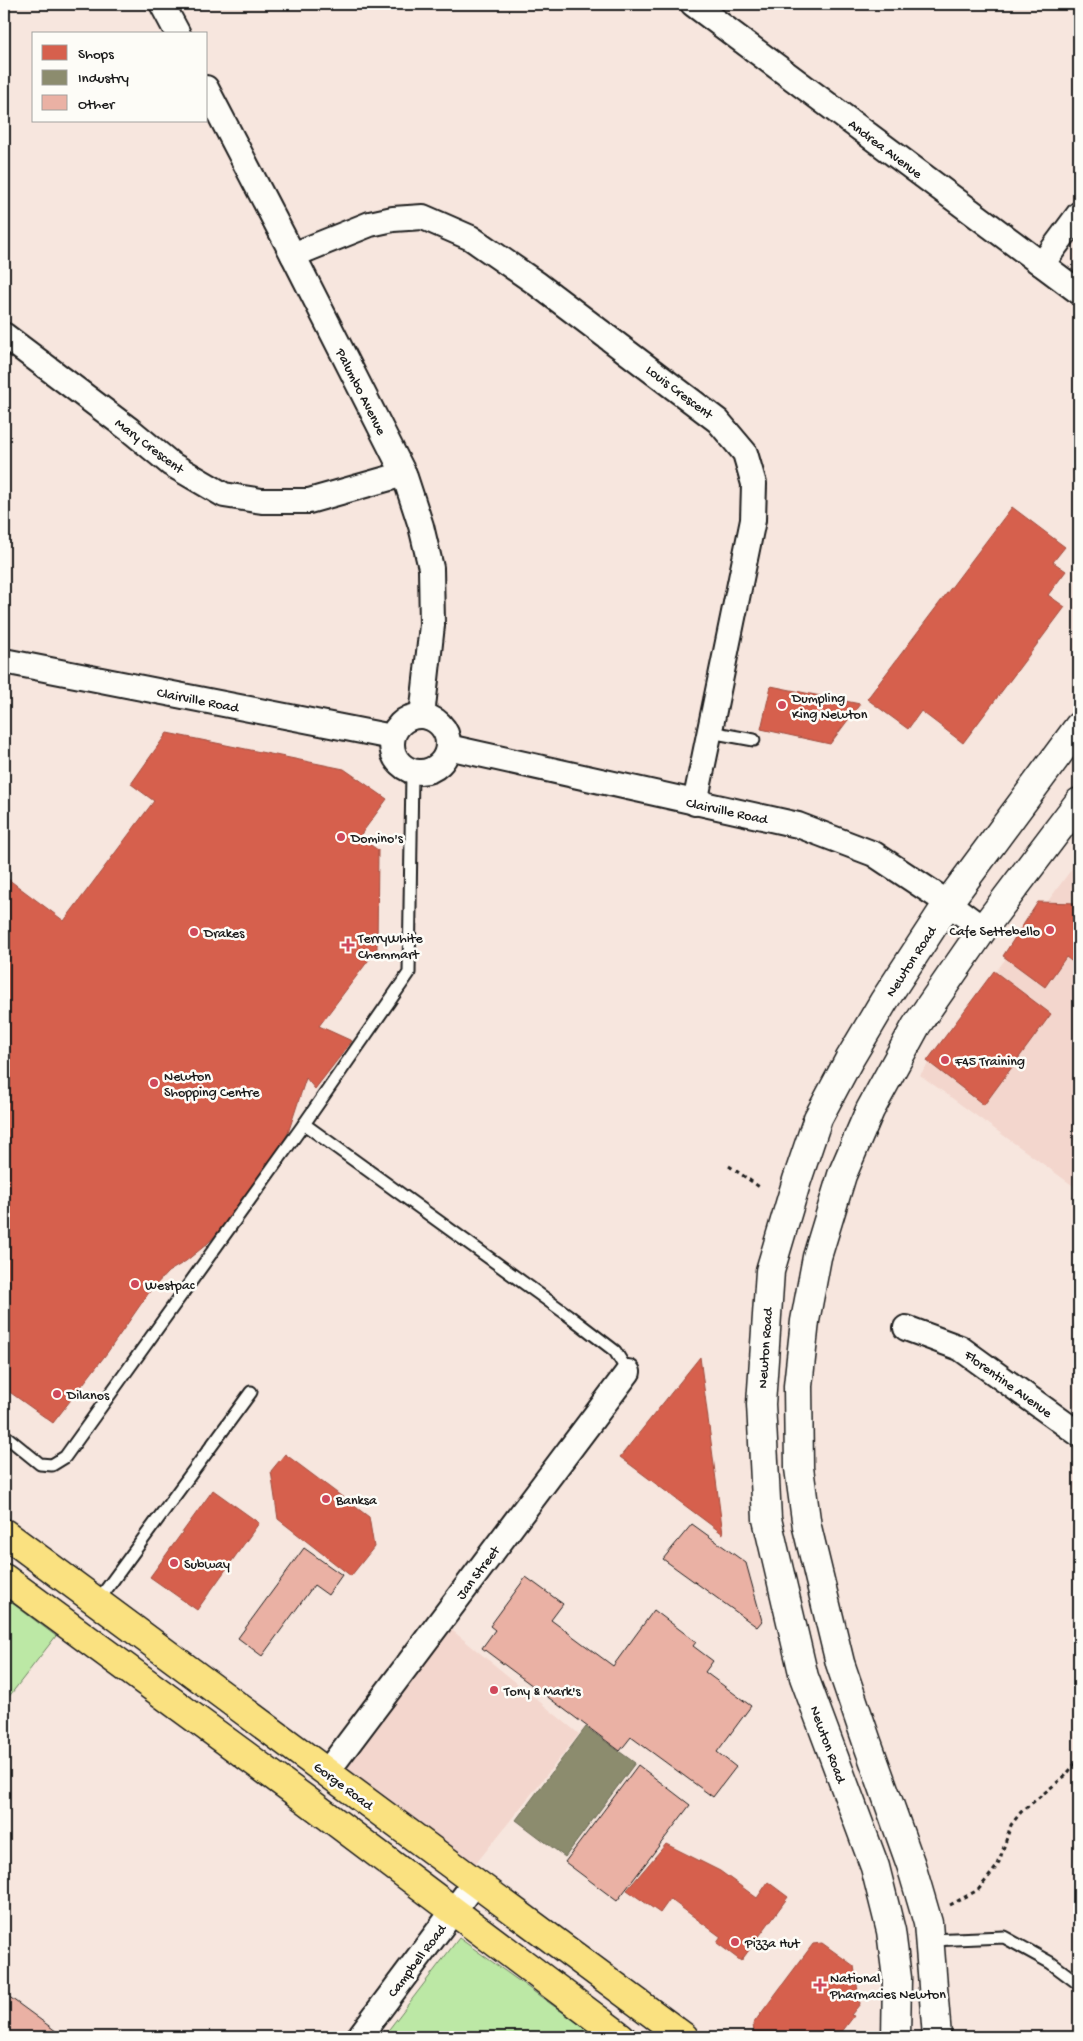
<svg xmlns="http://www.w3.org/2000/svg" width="1083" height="2041" viewBox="0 0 1083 2041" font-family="'Gochi Hand',sans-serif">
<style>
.built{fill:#f3d6cd}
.green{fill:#bce8a5;stroke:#6c8260}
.shops{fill:#d6604d;stroke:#9e4c3e}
.industry{fill:#8c8c6e;stroke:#6a6a55}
.building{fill:#eab1a4;stroke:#1c1c1c}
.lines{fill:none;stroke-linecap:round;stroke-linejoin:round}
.lane-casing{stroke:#1c1c1c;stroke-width:15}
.street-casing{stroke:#1c1c1c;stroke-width:28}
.secondary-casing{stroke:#1c1c1c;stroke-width:31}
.primary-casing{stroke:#1c1c1c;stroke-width:31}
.path{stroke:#1c1c1c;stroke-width:3;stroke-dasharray:4 4;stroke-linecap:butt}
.lane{stroke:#fdfcf7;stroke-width:11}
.street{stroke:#fdfcf7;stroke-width:24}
.secondary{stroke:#fdfcf7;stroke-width:28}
.primary{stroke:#fae180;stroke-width:28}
.poi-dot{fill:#d1495b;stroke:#fdfcf7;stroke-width:2}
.labels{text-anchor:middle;stroke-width:5;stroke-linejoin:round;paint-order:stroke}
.street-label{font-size:14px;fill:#1c1c1c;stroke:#fdfcf7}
.poi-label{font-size:14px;fill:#1c1c1c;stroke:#fdfcf7;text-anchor:start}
</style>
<rect width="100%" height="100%" fill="#f7e6de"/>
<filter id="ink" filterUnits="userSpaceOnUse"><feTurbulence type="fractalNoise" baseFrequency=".02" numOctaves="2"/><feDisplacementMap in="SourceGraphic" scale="10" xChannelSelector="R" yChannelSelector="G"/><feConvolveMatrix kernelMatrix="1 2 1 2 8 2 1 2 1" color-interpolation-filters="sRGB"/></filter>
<g filter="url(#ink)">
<g class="built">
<path d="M1079 859V1190L920 1075Z"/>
<path d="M448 1627 579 1734 470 1871 339 1769Z"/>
</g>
<g class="green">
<path d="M4 1597 56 1636 4 1703Z"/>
<path d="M459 1938 597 2037H383Z"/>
</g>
<g class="shops">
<path d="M1012 507 1065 547 1053 562 1066 571 1048 595 1065 607 963 743 921 711 908 729 867 699Z"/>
<path d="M771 686 781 688 860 704 830 744 761 729Z"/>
<path d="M167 733 344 769 387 799 359 837 378 850 377 949 319 1026 352 1041 315 1089 306 1078 288 1133 261 1179 225 1225 207 1244 186 1261 168 1272 150 1291 107 1353 53 1423 4 1388V885L8 879 64 921 154 801 131 784Z"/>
<path d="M1038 902 1079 903V967L1066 957 1045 987 1003 956Z"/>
<path d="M994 971 1051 1014 984 1105 927 1061Z"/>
<path d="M700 1357 723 1534 620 1457Z"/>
<path d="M285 1454 369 1517 374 1547 351 1576 278 1519 271 1471Z"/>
<path d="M213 1490 259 1523 197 1610 150 1577Z"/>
<path d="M666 1844 720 1871 757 1898 768 1882 788 1897 741 1961 717 1943 721 1937 670 1899 660 1913 627 1890Z"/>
<path d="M822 1943 854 1966 860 2004 851 2015 854 2016 838 2037H760L754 2033 753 2024 813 1944Z"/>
</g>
<path class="industry" d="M586 1727 635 1763 565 1857 516 1820Z"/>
<g class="building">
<path d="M692 1524 746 1563 762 1621 757 1627 663 1559Z"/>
<path d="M304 1548 342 1575 328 1595 314 1585 262 1656 238 1638Z"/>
<path d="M526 1577 563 1604 551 1620 613 1666 654 1610 696 1642 693 1646 713 1661 705 1672 751 1706 717 1752 736 1767 713 1797 631 1737 620 1751 482 1648 495 1630 490 1626Z"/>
<path d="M638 1765 690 1805 617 1901 565 1862Z"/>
<path d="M4 1993 64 2037H4Z"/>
</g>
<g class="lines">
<g class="lane-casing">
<g id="lane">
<path d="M710 732 754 740"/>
<path d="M304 1124 568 1315 615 1351 628 1372"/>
<path d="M4 1437 8 1438 40 1464 52 1465 65 1457 304 1124 409 973 412 772"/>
<path d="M97 1602 251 1392"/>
<path d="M930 1940 1004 1937 1051 1963 1079 1984"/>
</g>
</g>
<g class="street-casing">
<g id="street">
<path d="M162 4 178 34"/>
<path d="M693 4 1079 292"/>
<path d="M206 88 293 255 404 474 421 526 431 568 432 625 422 716"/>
<path d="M293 255 370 224 393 219 423 217 471 238 536 283 718 421 745 453 754 484 753 520 695 803"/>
<path d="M1042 264 1079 214"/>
<path d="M4 335 130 430 171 464 224 495 262 501H309L404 474"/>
<path d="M4 661 392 737"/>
<circle cx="420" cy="744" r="28"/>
<path d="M448 747 798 825 874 854 948 903 983 929"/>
<path d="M906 1328 960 1348 1079 1434"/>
<path d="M327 1772 628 1372"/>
<path d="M359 2037 475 1882"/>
</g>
</g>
<g class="secondary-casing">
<g id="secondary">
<path d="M896 2037 897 1978 891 1931 875 1867 804 1677 767 1519 761 1404 770 1271 797 1180 818 1118 849 1060 884 1001 948 903 1079 726"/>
<path d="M937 2037 928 1923 911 1865 867 1742 840 1663 807 1527 799 1468 798 1386 805 1321 817 1257 842 1175 870 1110 916 1026 983 929 1079 802"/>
</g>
</g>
<g class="primary-casing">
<g id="primary">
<path d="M4 1533 684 2037"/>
<path d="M4 1578 305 1799 621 2037"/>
</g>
</g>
<g class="path">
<path d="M729 1166 761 1188"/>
<path d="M950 1905 978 1890 998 1865 1011 1825 1021 1812 1065 1776 1079 1759"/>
</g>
<use href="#lane" class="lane"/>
<use href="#street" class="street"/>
<use href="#secondary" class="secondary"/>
<use href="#primary" class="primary"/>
</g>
</g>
<g class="poi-dot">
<circle cx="782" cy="705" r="5"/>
<circle cx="341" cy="837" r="5"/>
<circle cx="1050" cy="930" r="5"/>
<circle cx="194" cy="932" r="5"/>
<path d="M345.5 937.5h5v5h5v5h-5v5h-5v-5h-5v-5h5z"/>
<circle cx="945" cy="1060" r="5"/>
<circle cx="154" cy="1083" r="5"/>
<circle cx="135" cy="1284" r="5"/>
<circle cx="57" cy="1394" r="5"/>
<circle cx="326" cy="1499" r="5"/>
<circle cx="174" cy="1563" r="5"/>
<circle cx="494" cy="1690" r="5"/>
<circle cx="735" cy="1942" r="5"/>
<path d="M817.5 1977.5h5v5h5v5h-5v5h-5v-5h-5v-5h5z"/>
</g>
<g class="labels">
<g class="street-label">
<text transform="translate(886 148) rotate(37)" y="5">Andrea Avenue</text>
<text transform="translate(362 391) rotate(63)" y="5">Palumbo Avenue</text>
<text transform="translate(680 391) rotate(37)" y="5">Louis Crescent</text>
<text transform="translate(150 445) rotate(37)" y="5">Mary Crescent</text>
<text transform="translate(198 699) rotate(11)" y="5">Clairville Road</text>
<text transform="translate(727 810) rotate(12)" y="5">Clairville Road</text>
<text transform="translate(910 961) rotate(-57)" y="5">Newton Road</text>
<text transform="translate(764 1348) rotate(-86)" y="5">Newton Road</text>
<text transform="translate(1009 1383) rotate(36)" y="5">Florentine Avenue</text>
<text transform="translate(477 1572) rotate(-53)" y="5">Jan Street</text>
<text transform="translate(829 1744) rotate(70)" y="5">Newton Road</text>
<text transform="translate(344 1785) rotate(37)" y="5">Gorge Road</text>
<text transform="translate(416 1960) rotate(-53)" y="5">Campbell Road</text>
</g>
<g class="poi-label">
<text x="792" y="702">Dumpling<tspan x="792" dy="16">King Newton</tspan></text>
<text x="351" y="842">Domino's</text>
<text x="1040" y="935" text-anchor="end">Cafe Settebello</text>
<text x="204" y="937">Drakes</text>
<text x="358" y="942">TerryWhite<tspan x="358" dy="16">Chemmart</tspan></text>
<text x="955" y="1065">F45 Training</text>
<text x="164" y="1080">Newton<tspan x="164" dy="16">Shopping Centre</tspan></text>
<text x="145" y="1289">Westpac</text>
<text x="67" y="1399">Dilanos</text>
<text x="336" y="1504">Banksa</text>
<text x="184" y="1568">Subway</text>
<text x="504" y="1695">Tony &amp; Mark's</text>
<text x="745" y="1947">Pizza Hut</text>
<text x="830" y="1982">National<tspan x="830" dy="16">Pharmacies Newton</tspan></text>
</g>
</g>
<rect width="1083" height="2041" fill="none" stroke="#fdfcf7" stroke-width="20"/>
<rect x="10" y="10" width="1063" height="2021" fill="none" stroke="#1c1c1c" stroke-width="2" filter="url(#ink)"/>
<rect x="32" y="32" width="175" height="90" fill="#fdfcf7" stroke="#a3a29f"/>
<rect x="42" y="45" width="25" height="15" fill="#d6604d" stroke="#a3a29f"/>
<text x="78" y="58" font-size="15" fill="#1c1c1c">Shops</text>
<rect x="42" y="70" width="25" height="15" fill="#8c8c6e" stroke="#a3a29f"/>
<text x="78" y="82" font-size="15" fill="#1c1c1c">Industry</text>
<rect x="42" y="95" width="25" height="15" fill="#eab1a4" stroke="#a3a29f"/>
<text x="78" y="108" font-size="15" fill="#1c1c1c">Other</text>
</svg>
